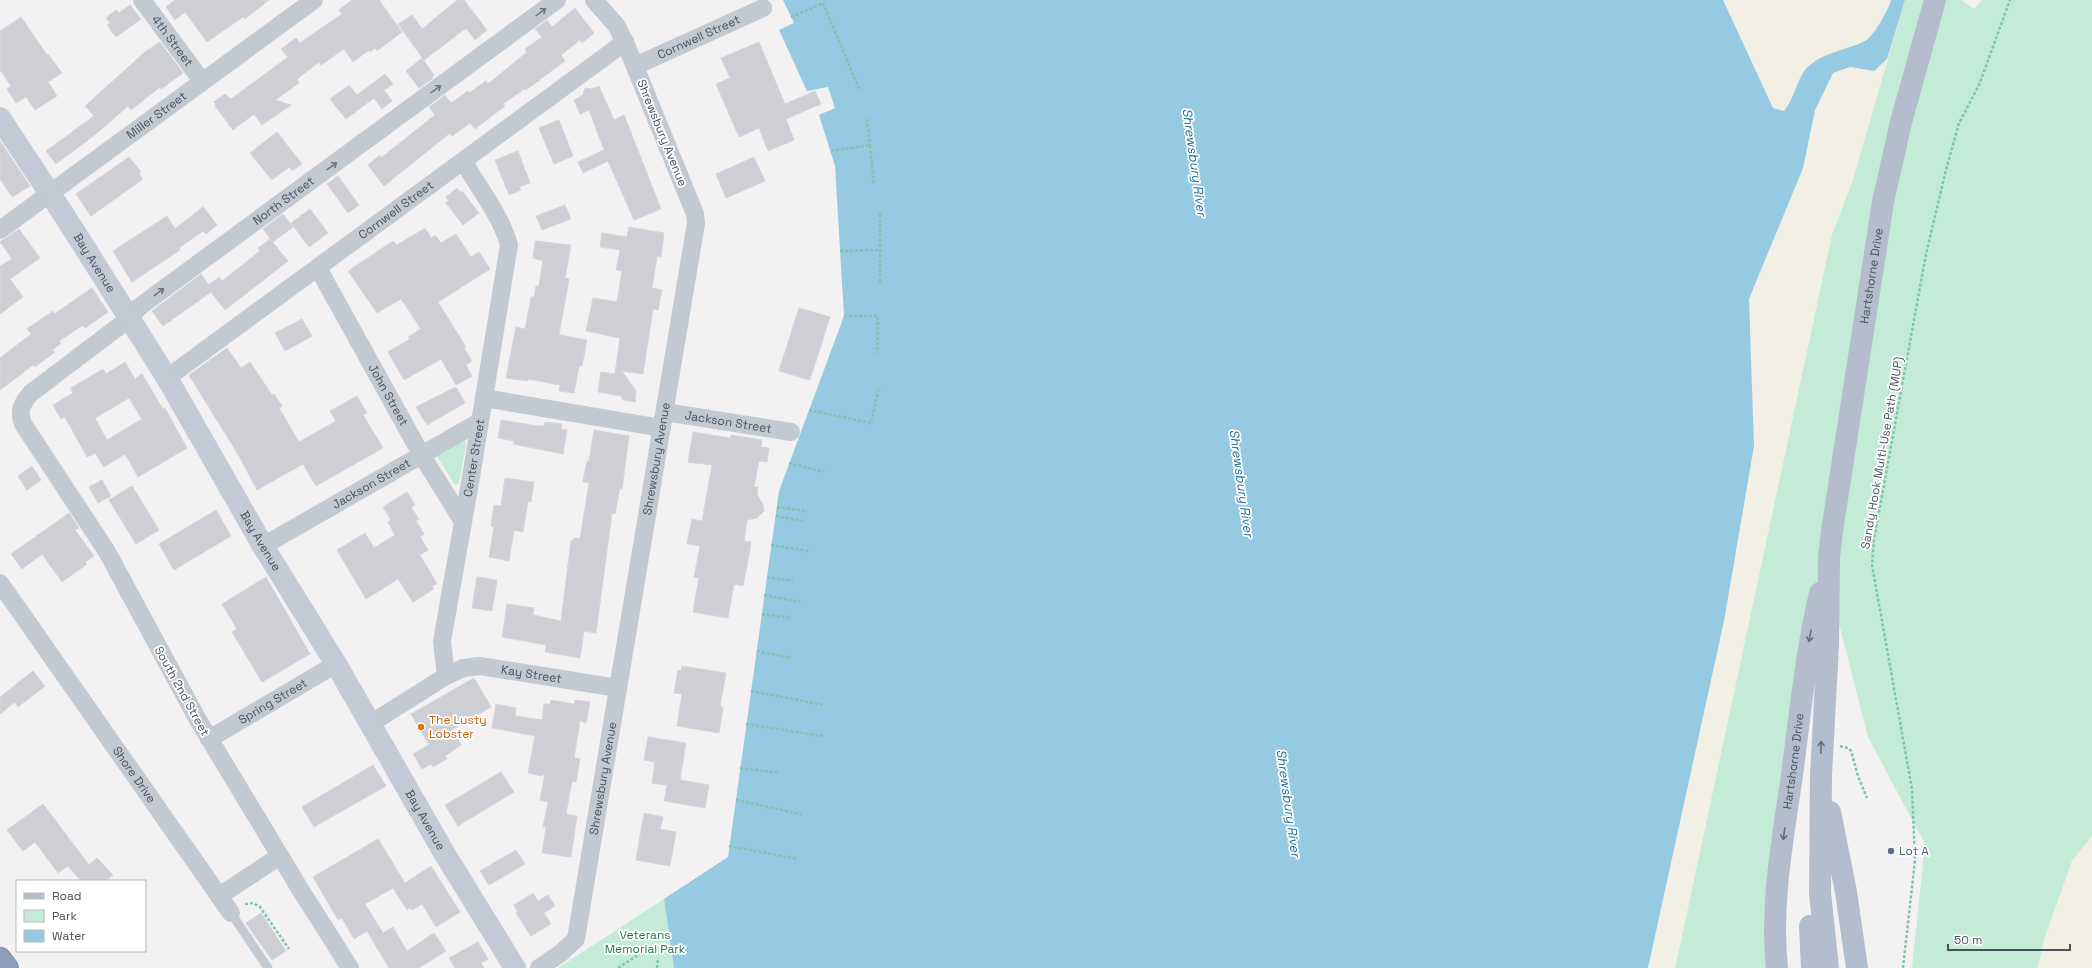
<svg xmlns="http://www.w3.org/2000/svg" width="2092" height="968" viewBox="0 0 2092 968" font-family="'Space Grotesk',sans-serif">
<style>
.green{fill:#c4ebd8}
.sand{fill:#f2efe4}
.water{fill:#96cae3}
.building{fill:#cecfd4;stroke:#d5d6db;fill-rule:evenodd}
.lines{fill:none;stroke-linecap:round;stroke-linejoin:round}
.highway-casing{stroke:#7989a5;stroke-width:24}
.path{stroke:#80c5ab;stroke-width:2.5;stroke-dasharray:3 2;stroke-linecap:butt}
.lane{stroke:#c3c9d0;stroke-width:9}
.street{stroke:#c3c9d0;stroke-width:18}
.secondary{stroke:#c3cad5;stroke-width:22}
.primary{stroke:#b3bdcc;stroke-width:22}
.highway{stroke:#8e9eb9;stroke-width:22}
.oneway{stroke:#6e757f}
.oneway2{stroke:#646c78}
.food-dot{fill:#e8710a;stroke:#fff;stroke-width:1.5}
.service-dot{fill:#5c6f8a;stroke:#fff;stroke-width:1.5}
.labels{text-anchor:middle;stroke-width:3.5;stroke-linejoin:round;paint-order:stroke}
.street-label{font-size:12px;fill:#4a515c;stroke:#fff}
.food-label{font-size:12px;fill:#c56008;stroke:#fff;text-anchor:start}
.service-label{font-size:12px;fill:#4e5e75;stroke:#fff;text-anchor:start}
.park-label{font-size:12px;fill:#227656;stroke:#fff}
.water-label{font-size:13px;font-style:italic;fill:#1d729d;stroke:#fff}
</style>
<rect width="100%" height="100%" fill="#f3f1f1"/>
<g class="green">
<path d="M1905 0H1961L1974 9 1982 0H2092V836L2072 861 2045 937 2038 968H1912L1925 844 1868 737 1838 620 1806 614 1769 968H1675L1832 234 1852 182Z"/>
<path d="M465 440 466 445 459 483 455 485 437 456Z"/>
<path d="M664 899 674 968H558Z"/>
</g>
<g class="sand">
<path d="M1723 0H1905L1852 182 1832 234 1675 968H1648L1724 621 1754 446 1749 299 1791 196 1773 108Z"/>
<path d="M2092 836V968H2038L2045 937 2073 861Z"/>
</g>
<path class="water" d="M783 0H1723L1773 108 1784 111C1794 99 1797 80 1805 70 1821 52 1845 51 1865 41 1873 37 1889 9 1891 0H1905L1887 59 1874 71 1850 67 1833 73 1815 110 1803 168 1749 299 1754 446 1724 621 1648 968H674L664 899 728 857 779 491 844 316 835 166 819 115 835 108 828 87 807 91 779 30 794 23Z"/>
<g class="building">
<path d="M175 0H269L245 19 243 17 207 42 185 12 175 20 166 7Z"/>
<path d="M352 0H379L402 32 377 51 375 48 370 52 369 50 353 62 344 49 321 65 319 62 297 79 299 83 275 100 291 105 262 125 254 114 233 130 215 106 216 104 214 102 225 94 231 99 288 57 281 49 296 38 300 43 317 31 342 14 339 10Z"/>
<path d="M457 0H464L487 30 475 40 466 28 424 60 398 24 412 15 422 29Z"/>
<path d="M130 5 141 19 116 37 107 25 110 23 106 18 116 10 119 13Z"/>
<path d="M575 8 594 33 582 43 580 40 561 55 565 61 526 90 524 89 503 104 505 106 475 129 470 123 452 136 450 133 384 186 368 165 380 155 381 158 435 115 429 107 445 95 451 103 468 91 469 93 486 81 488 84 527 52 525 49 542 37 535 29 547 20 552 27Z"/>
<path d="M21 17 47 55 48 54 62 73 48 82 57 96 35 110 26 97 16 103 7 89 11 86 0 70V31Z"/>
<path d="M160 42 183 73 161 89 160 87 131 110 128 106 96 134 56 164 46 151 94 116 85 106 145 52Z"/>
<path d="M759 42 785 104 815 91 821 104 786 119 794 140 768 151 759 128 739 137 716 84 730 78 721 58Z"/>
<path d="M422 58 434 75 432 77 433 78 419 88 406 71Z"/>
<path d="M385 74 393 84 384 90 392 101 382 109 374 98 346 119 330 99 349 85 357 95Z"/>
<path d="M599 86 614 120 624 115 661 209 634 220 608 161 583 173 578 162 604 150 589 110 580 114 574 100 583 95 585 88 592 89Z"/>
<path d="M559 120 573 156 554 164 539 128Z"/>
<path d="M277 132 302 164 292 171 289 167 272 180 250 153Z"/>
<path d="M0 141 30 186 12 197 0 179Z"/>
<path d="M518 151 530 183 519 187 521 190 509 195 495 160Z"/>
<path d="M129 157 141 172 139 174 143 179 91 216 76 194Z"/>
<path d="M754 157 765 181 726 198 716 174Z"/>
<path d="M338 176 359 205 348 213 327 184Z"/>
<path d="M457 188 460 192 462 191 479 213 463 225 446 203 449 201 446 197Z"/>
<path d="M565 205 571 219 542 230 536 216Z"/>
<path d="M203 207 217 225 206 234 203 231 179 248 180 250 132 282 113 251 167 216 175 229Z"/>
<path d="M310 209 328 233 309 247 291 223Z"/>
<path d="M283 214 293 227 273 242 263 229Z"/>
<path d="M629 227 664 233 661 257 657 256 652 288 662 290 658 310 653 309 643 374 622 371 636 391 635 402 623 400 621 396 598 392 601 372 615 374 620 338 586 331 593 298 617 302 622 271 616 270 620 250 600 247 602 233 627 237Z"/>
<path d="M425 228 431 238 435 235 441 243 456 234 471 257 479 252 490 269 438 302 466 347 464 348 472 361 466 365 472 376 456 385 441 359 404 380 388 352 410 339 408 337 421 329 401 299 377 313 348 271 393 241 397 245Z"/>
<path d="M19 229 40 258 10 279 23 297 0 314V266L12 259 0 242Z"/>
<path d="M270 239 288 261 225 310 211 292 163 326 152 311 201 274 209 285 219 277 222 281 260 251 258 248Z"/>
<path d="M535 241 571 245 565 278 569 279 559 335 587 340 582 366H579L574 393 559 391 560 385 528 379V381L506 378 516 327 525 329 531 297H534L536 286H539L543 261 533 258Z"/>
<path d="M92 288 108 312 85 328 83 325 59 341 61 343 52 350 55 352 35 367 33 365 0 390V358L31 334 27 329 53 311 54 314Z"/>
<path d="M799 308 830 317 810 380 779 371Z"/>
<path d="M302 319 312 336 285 351 275 333Z"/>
<path d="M227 348 241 368 250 362 272 395 274 394 282 406 279 408 299 442 336 421 330 411 357 396 367 413 363 415 383 448 316 486 303 464 257 490 239 456 189 375Z"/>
<path d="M125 362 135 379 142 374 163 409 165 408 187 448 138 477 125 454 104 467 95 453 87 457 65 417 61 419 53 405 73 393 71 388 103 369 106 374ZM129 398 142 419 107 440 95 418Z"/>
<path d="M456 387 465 403 427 425 416 407Z"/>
<path d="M501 420 538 426H544L545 422 562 424 561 429 567 430 563 454 513 444 514 441 498 438Z"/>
<path d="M594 430 629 436 622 489 620 488 615 514 612 513 596 633 584 631 580 658 545 652 546 645 502 637 507 604 534 608 533 615 561 621 571 541H573L574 538 580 539 589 483 583 482 587 461H589Z"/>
<path d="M693 432 730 438 731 435 762 440 761 447 769 448 767 462 759 461 754 487H758L757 494 763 505 764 511 757 518 747 520 744 541 751 542 749 555 743 586 734 584 728 618 693 612 699 578 694 577 700 546 687 544 692 519 702 521 712 465 688 462Z"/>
<path d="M32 466 41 480 27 490 18 476Z"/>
<path d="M505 478 534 482 531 502 528 501 523 532 514 530 509 561 489 557 494 527 491 526 494 505 501 506Z"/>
<path d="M102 480 111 496 98 503 89 487Z"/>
<path d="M132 486 159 530 136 544 109 500Z"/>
<path d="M407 492 415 505 411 507 419 519 416 521 424 534 420 537 428 550 420 555 437 584 432 586 434 589 413 602 398 579 366 599 337 550 365 533 374 548 395 535 388 522 391 520 383 507Z"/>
<path d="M216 510 231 536 174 570 159 544Z"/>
<path d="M69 513 79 528 75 530 94 556 85 562 87 564 62 582 42 554 22 569 11 554Z"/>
<path d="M266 577 310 654 262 682 232 632 237 629 222 604Z"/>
<path d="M477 577 497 580 492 611 472 608Z"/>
<path d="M682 666 726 673 720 706 723 707 719 733 677 726 682 694 674 693 678 670 681 671Z"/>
<path d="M33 671 45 686 18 707 15 702 0 714V697Z"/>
<path d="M474 678 491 707 452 730 461 745 445 756 447 759 433 767 431 764 422 769 413 754 429 745 411 714Z"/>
<path d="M551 700 574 704 575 700 590 702 586 723 580 721 574 758 580 759 576 782 572 781 566 814 577 816 571 857 542 853 546 827H543L548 802 540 800 545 774 542 776 528 773 535 736 492 728 496 704 516 708 515 716 542 720 544 704H550Z"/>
<path d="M648 737 686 743 680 780 709 785 705 808 664 801 667 785 652 783 655 762 644 760Z"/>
<path d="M373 765 386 786 314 827 302 807Z"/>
<path d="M501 772 514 792 458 826 445 805Z"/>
<path d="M43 804 89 865 97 858 113 875 106 881H81L68 866 58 873 35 842 23 851 7 830Z"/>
<path d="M644 813 663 817 660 829 676 832 670 866 636 860Z"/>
<path d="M378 839 405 883 431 866 460 912 436 927 422 904 412 910 410 908 407 910 393 888 365 904 383 933 393 927 407 951 434 933 446 951 419 968H389L367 931 354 939 342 918 338 920 313 877Z"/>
<path d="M516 850 525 864 489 885 480 871Z"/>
<path d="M533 893 538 901 548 895 555 906 544 913 551 924 531 936 516 913 518 912 514 905Z"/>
<path d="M261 913 286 951 272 960 246 923Z"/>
<path d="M478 942 488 959 481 963 484 968H455L449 958Z"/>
</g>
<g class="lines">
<g class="highway-casing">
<path id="highway" d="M0 959 7 968"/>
</g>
<g class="path">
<path d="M791 17 823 3 860 91"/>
<path d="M867 119 870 145"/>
<path d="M831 151 870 145 874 185"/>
<path d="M840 251 880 250"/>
<path d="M880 282V212"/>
<path d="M844 316H878L877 353"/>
<path d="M809 410 871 423 879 387"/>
<path d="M789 463 824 472"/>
<path d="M777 507 807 511"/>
<path d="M776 516 803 521"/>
<path d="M771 545 808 551"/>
<path d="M767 577 793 581"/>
<path d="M764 595 800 602"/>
<path d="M762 614 790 618"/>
<path d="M757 651 791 658"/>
<path d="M751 691 824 705"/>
<path d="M746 724 823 736"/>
<path d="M1840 746 1848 748 1851 751 1858 776 1867 798"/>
<path d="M740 768 780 773"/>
<path d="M736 800 804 815"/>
<path d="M729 846 798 859"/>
<path d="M245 904 253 903 260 907 289 949"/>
<path d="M618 968 644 951"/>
<path d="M657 968 658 958"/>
<path d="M1903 968 1915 860 1912 789 1872 565 1874 540 1926 254 1946 170 1959 123 1979 85 2010 0"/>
</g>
<path class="lane" d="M231 913 268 968"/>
<g class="street">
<path id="s1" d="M142 0 202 81"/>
<path id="s2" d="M635 66 763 8"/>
<path id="s3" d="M0 230 314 0"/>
<path id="s4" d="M318 268 421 454 462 520"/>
<path id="s5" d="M167 378 625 42"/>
<path d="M484 398 662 428"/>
<path id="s6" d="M665 412 791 432"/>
<path id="s7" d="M263 546 479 422"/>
<path id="s8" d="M0 583 231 913"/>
<path id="s9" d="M446 676 463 668 480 666 618 688"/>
<path id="s10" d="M370 724 446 676 442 641 471 477 509 245C502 218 478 186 463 161"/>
<path id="s11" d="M209 739 336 664"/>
<path d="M219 896 280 856"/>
<path id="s12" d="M350 968 300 889 198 720 106 550 23 424C18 411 22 403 31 393L130 318 139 307 557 0"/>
<path id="s13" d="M539 968 561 953 576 939 696 223 695 214 625 42 616 25 594 0"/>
</g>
<path class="secondary" id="s14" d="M0 118 66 218 167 378 263 546 336 664 443 851 515 968"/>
<g class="primary">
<path d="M1830 812 1846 892 1857 968"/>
<path d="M1810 926 1812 968"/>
<path id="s15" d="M1777 968C1770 905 1783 838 1792 775 1800 714 1806 653 1820 593"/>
<path id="s16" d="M1828 968 1820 893 1821 775 1828 645 1829 557 1832 531 1883 202 1901 122 1935 0"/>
</g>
<use href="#highway" class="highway"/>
</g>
<defs><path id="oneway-shaft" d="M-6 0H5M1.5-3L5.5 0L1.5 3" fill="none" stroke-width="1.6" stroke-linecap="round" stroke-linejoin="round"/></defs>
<g class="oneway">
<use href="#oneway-shaft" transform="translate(541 12) rotate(-36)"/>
<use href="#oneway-shaft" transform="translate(436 89) rotate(-36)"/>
<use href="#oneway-shaft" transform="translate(332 166) rotate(-36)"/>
<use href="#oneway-shaft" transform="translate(159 292) rotate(-36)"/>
</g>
<g class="oneway2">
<use href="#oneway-shaft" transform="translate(1810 636) rotate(101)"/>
<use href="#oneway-shaft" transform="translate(1821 747) rotate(-88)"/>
<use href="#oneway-shaft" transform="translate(1784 834) rotate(98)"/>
</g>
<circle class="food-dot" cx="421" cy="727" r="4"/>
<circle class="service-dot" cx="1891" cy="851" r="4"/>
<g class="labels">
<g class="street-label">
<text dy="4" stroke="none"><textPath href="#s2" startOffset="70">Cornwell Street</textPath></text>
<text dy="4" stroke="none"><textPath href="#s1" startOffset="51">4th Street</textPath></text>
<text dy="4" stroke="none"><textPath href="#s3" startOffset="194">Miller Street</textPath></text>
<text transform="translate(662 133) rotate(68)" y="4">Shrewsbury Avenue</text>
<text dy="4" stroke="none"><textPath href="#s12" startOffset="987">North Street</textPath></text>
<text dy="4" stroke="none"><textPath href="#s5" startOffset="284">Cornwell Street</textPath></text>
<text dy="4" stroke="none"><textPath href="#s14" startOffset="173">Bay Avenue</textPath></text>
<text dy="4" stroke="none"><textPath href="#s16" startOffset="696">Hartshorne Drive</textPath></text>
<text dy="4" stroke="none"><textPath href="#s4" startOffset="145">John Street</textPath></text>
<text dy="4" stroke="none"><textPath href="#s6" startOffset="64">Jackson Street</textPath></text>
<text transform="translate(1882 453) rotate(-80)" y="4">Sandy Hook Multi-Use Path (MUP)</text>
<text dy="4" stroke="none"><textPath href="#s10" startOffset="311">Center Street</textPath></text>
<text dy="4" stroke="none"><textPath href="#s13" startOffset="534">Shrewsbury Avenue</textPath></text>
<text dy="4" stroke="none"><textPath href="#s7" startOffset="125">Jackson Street</textPath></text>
<text dy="4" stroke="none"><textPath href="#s14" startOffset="497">Bay Avenue</textPath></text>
<text dy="4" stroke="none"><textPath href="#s9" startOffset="88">Kay Street</textPath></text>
<text transform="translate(182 691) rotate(61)" y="4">South 2nd Street</text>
<text dy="4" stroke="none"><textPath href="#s11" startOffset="74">Spring Street</textPath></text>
<text dy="4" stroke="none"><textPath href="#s15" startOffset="208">Hartshorne Drive</textPath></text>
<text dy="4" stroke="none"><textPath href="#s8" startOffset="234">Shore Drive</textPath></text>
<text dy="4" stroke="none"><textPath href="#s13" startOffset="210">Shrewsbury Avenue</textPath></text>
<text dy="4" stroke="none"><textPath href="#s14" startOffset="821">Bay Avenue</textPath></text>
</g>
<g class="food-label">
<text x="429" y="724">The Lusty<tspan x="429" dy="14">Lobster</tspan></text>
</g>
<g class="service-label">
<text x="1899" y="855">Lot A</text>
</g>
<g class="park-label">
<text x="645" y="939">Veterans<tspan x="645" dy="14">Memorial Park</tspan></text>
</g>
<g class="water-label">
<text transform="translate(1195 162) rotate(82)" y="5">Shrewsbury River</text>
<text transform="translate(1242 483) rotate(82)" y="5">Shrewsbury River</text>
<text transform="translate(1289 803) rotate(82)" y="5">Shrewsbury River</text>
</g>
</g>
<rect x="16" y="880" width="130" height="72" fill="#ffffff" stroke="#b7b9be"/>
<rect x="24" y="893" width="20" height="6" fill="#b3bdcc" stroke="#b7b9be"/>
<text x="52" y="900" font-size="12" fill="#4a515c">Road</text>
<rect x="24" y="910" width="20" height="12" fill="#c4ebd8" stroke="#b7b9be"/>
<text x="52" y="920" font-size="12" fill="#4a515c">Park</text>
<rect x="24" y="930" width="20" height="12" fill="#96cae3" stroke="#b7b9be"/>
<text x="52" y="940" font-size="12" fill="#4a515c">Water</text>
<path d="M1948 944v6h122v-6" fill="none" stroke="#4a515c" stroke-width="2"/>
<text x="1954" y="944" font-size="12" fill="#4a515c" stroke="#ffffff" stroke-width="3" paint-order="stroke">50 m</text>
</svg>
